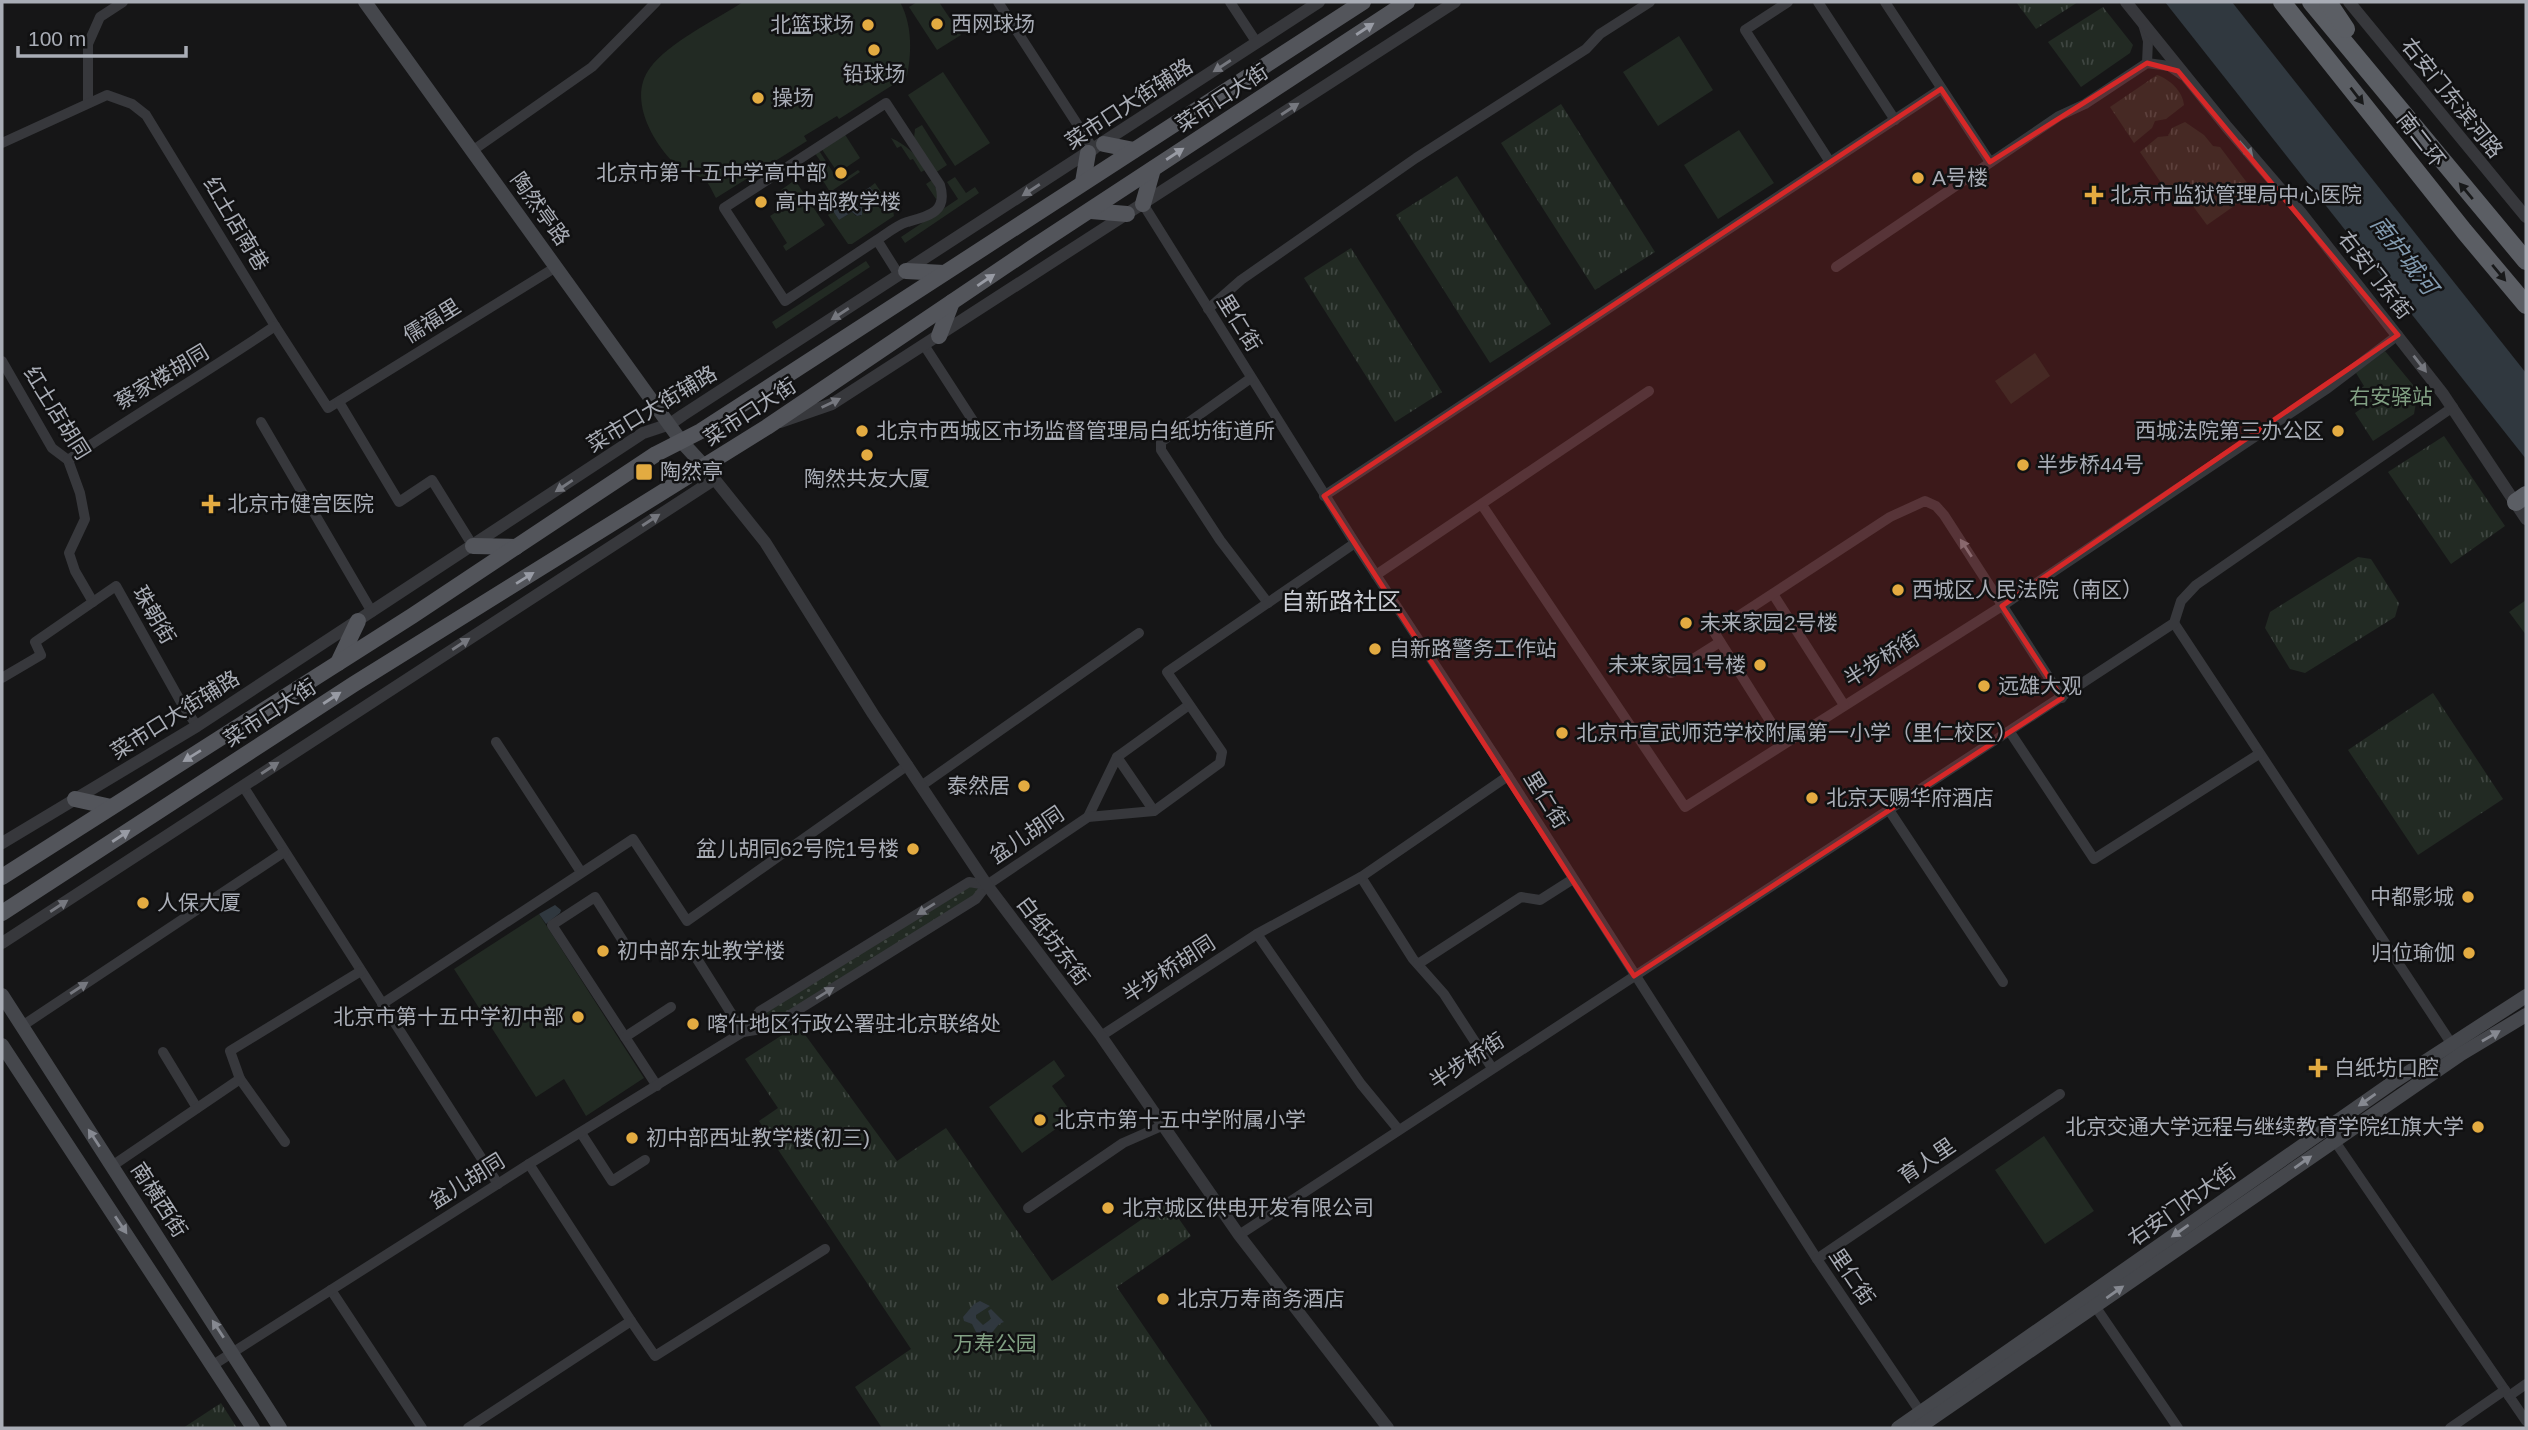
<svg xmlns="http://www.w3.org/2000/svg" width="2528" height="1430" viewBox="0 0 2528 1430" font-family="Arial,'Noto Sans SC',sans-serif">
<style>
.grass{fill:url(#grass-dots)}
.park{fill:url(#park-tufts)}
.garden{fill:#222a23}
.water{fill:#30383f}
.lines{fill:none;stroke-linecap:round;stroke-linejoin:round}
.minor{stroke:#37383c;stroke-width:10}
.tertiary{stroke:#37383c;stroke-width:12}
.secondary{stroke:#45474c;stroke-width:14}
.primary{stroke:#53555b;stroke-width:16}
.trunk{stroke:#5b5e64;stroke-width:18}
.oneway{fill:#989ba4}
.oneway2{fill:#76787f}
.oneway3{fill:#18191a}
.oneway4{fill:#868991}
.marked{fill:#d62828;fill-opacity:0.2;stroke:#d62828;stroke-width:5;stroke-linejoin:round}
.poi-dot{fill:#e3ab41;stroke:#111112;stroke-width:2.5}
.labels{text-anchor:middle;stroke-width:5;stroke-linejoin:round;paint-order:stroke}
.poi-label{font-size:21px;fill:#a9adb6;stroke:#111112;text-anchor:start}
.street-label{font-size:21px;fill:#a9adb6;stroke:#111112}
.park-label{font-size:21px;fill:#81a083;stroke:#111112}
.water-label{font-size:23px;font-style:italic;fill:#829aaf;stroke:#111112}
.quarter-label{font-size:24px;fill:#c9ccd3;stroke:#111112}
</style>
<defs>
<pattern id="grass-dots" width="8" height="8" patternUnits="userSpaceOnUse" patternTransform="scale(1.75)"><rect width="8" height="8" fill="#222a23"/><path d="M2 2h.1M6 6h.1" fill="none" stroke="#3f4641" stroke-width="1.8" stroke-linecap="round"/></pattern>
<pattern id="park-tufts" width="24" height="20" patternUnits="userSpaceOnUse" patternTransform="scale(1.75)"><rect width="24" height="20" fill="#222a23"/><path d="M3 7l-1-3M5 7V3M7 7l1-3M15 17l-1-3M17 17v-4M19 17l1-3" fill="none" stroke="#3f4641"/></pattern>
</defs>
<rect width="100%" height="100%" fill="#161617"/>
<path class="grass" d="M969 882 987 885 976 899 769 1028 743 1032 760 1011Z"/>
<g class="park">
<path d="M2016 2H2078L2036 29Z"/>
<path d="M2103 7 2133 45 2130 53 2081 87 2048 42Z"/>
<path d="M2157 75C2169 79 2183 91 2184 105L2166 119 2155 121 2152 128 2134 143 2110 107Z"/>
<path d="M1561 104 1655 252 1595 290 1501 143Z"/>
<path d="M2185 122 2204 135 2213 146 2220 147 2254 192 2207 225 2181 190 2170 196 2140 152 2158 137 2168 136 2172 128Z"/>
<path d="M1457 176 1551 324 1490 363 1396 215Z"/>
<path d="M1351 248 1442 392 1395 422 1304 278Z"/>
<path d="M2385 351 2418 391 2414 414 2373 441 2355 413 2368 404 2359 390 2364 386 2356 373Z"/>
<path d="M2444 436 2505 526 2451 564 2388 472Z"/>
<path d="M2358 557 2371 559 2399 603 2395 617 2305 673 2290 669 2265 628 2270 612Z"/>
<path d="M2433 693 2503 799 2418 855 2348 750Z"/>
<path d="M798 1025 897 1161 946 1128 1052 1281 1167 1202 1191 1236 1117 1287 1213 1428H882L855 1387 911 1349 759 1121 778 1108 745 1059Z"/>
<path d="M221 1403 237 1428H183Z"/>
</g>
<g class="garden">
<path d="M743 2H900C912 24 912 51 907 76L839 119 837 116 804 136 807 141 716 198C713 193 709 183 705 180 696 173 684 174 672 161 651 139 628 97 650 68 668 43 717 19 743 2Z"/>
<path d="M917 2H939L961 35 937 50 909 7Z"/>
<path d="M1679 36 1713 90 1658 126 1623 72Z"/>
<path d="M943 72 990 143 955 166 908 95Z"/>
<path d="M922 125 947 165 935 173 914 138 915 129Z"/>
<path d="M1739 130 1774 183 1718 219 1684 165Z"/>
<path d="M844 133 860 158 838 173 821 148Z"/>
<path d="M891 138C918 150 928 171 940 197L936 199 926 184 932 180 925 170 921 172 913 159 910 160 901 146 897 148Z"/>
<path d="M818 149 836 177 846 171 849 176 858 170 860 172 830 192 819 174 826 169 814 152Z"/>
<path d="M955 177 966 193 975 187 979 193 905 243 901 237 958 199 947 182Z"/>
<path d="M795 180 825 225 786 251 783 246 787 243 770 216 790 203 781 190Z"/>
<path d="M875 183 893 210 894 216 852 244H848L828 215 833 211 839 220 852 212 856 216H861V205L876 195 870 187Z"/>
<path d="M866 261 870 267 776 329 772 322Z"/>
<path d="M2035 353 2050 376 2011 404 1995 381Z"/>
<path d="M2526 600V635L2509 612Z"/>
<path d="M539 914 644 1078 586 1116 564 1079 536 1097 454 969Z"/>
<path d="M1054 1060 1065 1076 1052 1086 1074 1116 1022 1153 989 1107Z"/>
<path d="M2044 1136 2094 1211 2045 1244 1995 1170Z"/>
</g>
<g class="water">
<path d="M2165 2H2232L2526 373V459Z"/>
<path d="M870 187 876 195 862 205V215L857 216 852 212 839 220 833 211Z"/>
<path d="M555 905 561 910 560 913 546 924 539 914Z"/>
<path d="M980 1301 990 1306 976 1315V1318L983 1325 991 1319 988 1311 991 1309 1004 1322 999 1324 986 1340 979 1338 972 1324 964 1321 963 1317 974 1304Z"/>
</g>
<g class="lines">
<g class="minor">
<path d="M998 2 1094 150"/>
<path d="M1230 2 1257 43"/>
<path d="M1788 2 1745 30 1830 162"/>
<path d="M1818 2 1895 120"/>
<path d="M1885 2 1990 162"/>
<path d="M2143 24 2148 41 2147 63"/>
<path d="M88 102V44L100 17 123 2"/>
<path d="M2 143 107 95 132 104 146 115 275 326 328 408 556 267"/>
<path d="M472 151 592 67 656 2"/>
<path d="M1143 204 1355 543 1508 776 1817 1259 1921 1413"/>
<path d="M877 240C886 234 897 225 907 222 929 216 948 212 940 185L886 103 724 208 785 301 877 240 899 275"/>
<path d="M1836 267 2059 116 2085 104 2147 63 2169 66 2182 75"/>
<path d="M1208 309 1241 280 1416 158 1586 49 1600 34 1650 2"/>
<path d="M924 345 979 430"/>
<path d="M2 361 52 448 68 460 80 493 85 519 69 553 75 571 93 602"/>
<path d="M1251 378 1161 442V450L1220 540 1268 603"/>
<path d="M339 402 399 502 432 480 473 546"/>
<path d="M261 422 372 612"/>
<path d="M68 460C136 414 207 372 275 326"/>
<path d="M1324 496 1941 89"/>
<path d="M1482 505 1685 807 2002 606 2328 388 2398 335"/>
<path d="M1376 575 1649 391"/>
<path d="M1773 594 1844 705"/>
<path d="M2174 623 2451 1043"/>
<path d="M1671 673 1720 642"/>
<path d="M2 678 41 655 35 642 116 586 182 704 197 726"/>
<path d="M2010 732 2094 859 2259 754"/>
<path d="M496 742 581 872"/>
<path d="M1784 743 1714 632 1890 517 1925 501 1936 506 1944 515 2062 698"/>
<path d="M1117 757 1189 705"/>
<path d="M243 786 498 1184"/>
<path d="M921 786 1139 633"/>
<path d="M1889 810 2003 982"/>
<path d="M1088 817 1117 757 1154 811"/>
<path d="M1361 877 1413 959 1444 994 1492 1068"/>
<path d="M1257 934 1361 1084 1398 1129"/>
<path d="M623 941 595 897 552 925 657 1086"/>
<path d="M697 959 743 1032"/>
<path d="M1418 964 1521 897 1540 900 1573 879"/>
<path d="M382 1004 633 839 687 921 908 765"/>
<path d="M22 1026 284 852"/>
<path d="M743 1032 769 1028 976 899 987 885 1088 817 1154 811 1220 763 1222 752 1167 672 1355 543"/>
<path d="M1101 1036 1257 934 1361 877 1508 776"/>
<path d="M625 1037 671 1007"/>
<path d="M163 1052 197 1108"/>
<path d="M240 1079 285 1142"/>
<path d="M581 1133 612 1181 645 1160"/>
<path d="M2334 1140 2526 1421"/>
<path d="M529 1164 631 1321"/>
<path d="M112 1166 240 1079 230 1051 361 971"/>
<path d="M1028 1208 1123 1143 1164 1125"/>
<path d="M1239 1235 2174 623 2181 601 2196 585 2453 407"/>
<path d="M1817 1259 2060 1094"/>
<path d="M331 1290 422 1428"/>
<path d="M2095 1306 2178 1428"/>
<path d="M213 1365 529 1164 743 1032 760 1011 969 882 987 885"/>
<path d="M2509 1396 2526 1384"/>
<path d="M468 1428 631 1321 655 1356 825 1249"/>
<path d="M2450 1428 2505 1390"/>
</g>
<g class="tertiary">
<path d="M2126 2 2227 127 2301 213 2443 394 2526 519"/>
<path d="M2349 2 2526 217"/>
<path d="M780 422 832 404 1455 2"/>
<path d="M704 466 765 542 873 714 987 885 1101 1036 1239 1235 1388 1428"/>
<path d="M2 843 197 726 643 433 670 424 683 415 1319 2"/>
<path d="M2 943 715 479"/>
</g>
<g class="secondary">
<path d="M365 2 681 441 704 466"/>
<path d="M2 995 280 1428"/>
<path d="M2 1045 253 1428"/>
<path d="M1898 1428 2392 1083 2526 996"/>
<path d="M1918 1428 2461 1054 2526 1015"/>
</g>
<g class="primary">
<path d="M1104 144 1134 150"/>
<path d="M1083 182 1088 153"/>
<path d="M1143 204 1153 169"/>
<path d="M1091 211 1127 214"/>
<path d="M906 271 944 273"/>
<path d="M939 336 952 302"/>
<path d="M473 546 516 547"/>
<path d="M338 663 358 621"/>
<path d="M75 799 111 807"/>
<path d="M2 877 412 616 656 454 701 431 1363 2"/>
<path d="M2 913 354 684 767 427 1032 248 1407 2"/>
</g>
<g class="trunk">
<path d="M2282 2 2464 231 2526 305"/>
<path d="M2311 2 2526 261"/>
<path d="M2328 2 2346 29"/>
<path d="M2516 502 2526 495"/>
</g>
</g>
<defs><path id="oneway-solid" d="M-6-.8H1V-3.2L6.5 0L1 3.2V.8H-6Z" transform="scale(1.75)"/></defs>
<g class="oneway">
<use href="#oneway-solid" transform="translate(1365 29) rotate(-33)"/>
<use href="#oneway-solid" transform="translate(1175 154) rotate(-33)"/>
<use href="#oneway-solid" transform="translate(986 280) rotate(-34)"/>
<use href="#oneway-solid" transform="translate(525 578) rotate(-32)"/>
<use href="#oneway-solid" transform="translate(332 698) rotate(-33)"/>
<use href="#oneway-solid" transform="translate(192 756) rotate(148)"/>
<use href="#oneway-solid" transform="translate(121 836) rotate(-33)"/>
</g>
<g class="oneway2">
<use href="#oneway-solid" transform="translate(1222 66) rotate(147)"/>
<use href="#oneway-solid" transform="translate(1290 109) rotate(-33)"/>
<use href="#oneway-solid" transform="translate(2246 149) rotate(49)"/>
<use href="#oneway-solid" transform="translate(1031 190) rotate(147)"/>
<use href="#oneway-solid" transform="translate(840 314) rotate(147)"/>
<use href="#oneway-solid" transform="translate(2420 364) rotate(52)"/>
<use href="#oneway-solid" transform="translate(831 403) rotate(-26)"/>
<use href="#oneway-solid" transform="translate(564 486) rotate(146)"/>
<use href="#oneway-solid" transform="translate(651 520) rotate(-33)"/>
<use href="#oneway-solid" transform="translate(1966 548) rotate(-123)"/>
<use href="#oneway-solid" transform="translate(461 644) rotate(-33)"/>
<use href="#oneway-solid" transform="translate(270 768) rotate(-33)"/>
<use href="#oneway-solid" transform="translate(59 906) rotate(-33)"/>
<use href="#oneway-solid" transform="translate(926 909) rotate(148)"/>
<use href="#oneway-solid" transform="translate(79 988) rotate(-33)"/>
<use href="#oneway-solid" transform="translate(825 993) rotate(-32)"/>
</g>
<g class="oneway3">
<use href="#oneway-solid" transform="translate(2357 96) rotate(52)"/>
<use href="#oneway-solid" transform="translate(2466 191) rotate(-130)"/>
<use href="#oneway-solid" transform="translate(2499 273) rotate(50)"/>
</g>
<g class="oneway4">
<use href="#oneway-solid" transform="translate(2491 1036) rotate(-30)"/>
<use href="#oneway-solid" transform="translate(2367 1100) rotate(145)"/>
<use href="#oneway-solid" transform="translate(94 1138) rotate(-123)"/>
<use href="#oneway-solid" transform="translate(2303 1162) rotate(-35)"/>
<use href="#oneway-solid" transform="translate(121 1225) rotate(56)"/>
<use href="#oneway-solid" transform="translate(2180 1231) rotate(145)"/>
<use href="#oneway-solid" transform="translate(2115 1292) rotate(-35)"/>
<use href="#oneway-solid" transform="translate(218 1329) rotate(-123)"/>
</g>
<path class="marked" d="M2147 63 2178 71 2398 335 2002 606 2062 698 1634 976 1324 496 1941 89 1990 162Z"/>
<g class="poi-dot">
<circle cx="937" cy="24" r="7"/>
<circle cx="868" cy="25" r="7"/>
<circle cx="874" cy="50" r="7"/>
<circle cx="758" cy="98" r="7"/>
<circle cx="841" cy="173" r="7"/>
<circle cx="1918" cy="178" r="7"/>
<path d="M2090.5 184.5h7v7h7v7h-7v7h-7v-7h-7v-7h7z"/>
<circle cx="761" cy="202" r="7"/>
<circle cx="862" cy="431" r="7"/>
<circle cx="2338" cy="431" r="7"/>
<circle cx="867" cy="455" r="7"/>
<circle cx="2023" cy="465" r="7"/>
<rect x="635" y="463" width="18" height="18" rx="3.5"/>
<path d="M207.5 493.5h7v7h7v7h-7v7h-7v-7h-7v-7h7z"/>
<circle cx="1898" cy="590" r="7"/>
<circle cx="1686" cy="623" r="7"/>
<circle cx="1375" cy="649" r="7"/>
<circle cx="1760" cy="665" r="7"/>
<circle cx="1984" cy="686" r="7"/>
<circle cx="1562" cy="733" r="7"/>
<circle cx="1024" cy="786" r="7"/>
<circle cx="1812" cy="798" r="7"/>
<circle cx="913" cy="849" r="7"/>
<circle cx="2468" cy="897" r="7"/>
<circle cx="143" cy="903" r="7"/>
<circle cx="603" cy="951" r="7"/>
<circle cx="2469" cy="953" r="7"/>
<circle cx="578" cy="1017" r="7"/>
<circle cx="693" cy="1024" r="7"/>
<path d="M2314.5 1057.5h7v7h7v7h-7v7h-7v-7h-7v-7h7z"/>
<circle cx="1040" cy="1120" r="7"/>
<circle cx="2478" cy="1127" r="7"/>
<circle cx="632" cy="1138" r="7"/>
<circle cx="1108" cy="1208" r="7"/>
<circle cx="1163" cy="1299" r="7"/>
</g>
<g class="labels">
<g class="poi-label">
<text x="951" y="31">西网球场</text>
<text x="854" y="32" text-anchor="end">北篮球场</text>
<text x="874" y="81" text-anchor="middle">铅球场</text>
<text x="772" y="105">操场</text>
<text x="827" y="180" text-anchor="end">北京市第十五中学高中部</text>
<text x="1932" y="185">A号楼</text>
<text x="2110" y="202">北京市监狱管理局中心医院</text>
<text x="775" y="209">高中部教学楼</text>
<text x="876" y="438">北京市西城区市场监督管理局白纸坊街道所</text>
<text x="2324" y="438" text-anchor="end">西城法院第三办公区</text>
<text x="2037" y="472">半步桥44号</text>
<text x="660" y="479">陶然亭</text>
<text x="867" y="486" text-anchor="middle">陶然共友大厦</text>
<text x="227" y="511">北京市健宫医院</text>
<text x="1912" y="597">西城区人民法院（南区）</text>
<text x="1700" y="630">未来家园2号楼</text>
<text x="1389" y="656">自新路警务工作站</text>
<text x="1746" y="672" text-anchor="end">未来家园1号楼</text>
<text x="1998" y="693">远雄大观</text>
<text x="1576" y="740">北京市宣武师范学校附属第一小学（里仁校区）</text>
<text x="1010" y="793" text-anchor="end">泰然居</text>
<text x="1826" y="805">北京天赐华府酒店</text>
<text x="899" y="856" text-anchor="end">盆儿胡同62号院1号楼</text>
<text x="2454" y="904" text-anchor="end">中都影城</text>
<text x="157" y="910">人保大厦</text>
<text x="617" y="958">初中部东址教学楼</text>
<text x="2455" y="960" text-anchor="end">归位瑜伽</text>
<text x="564" y="1024" text-anchor="end">北京市第十五中学初中部</text>
<text x="707" y="1031">喀什地区行政公署驻北京联络处</text>
<text x="2334" y="1075">白纸坊口腔</text>
<text x="1054" y="1127">北京市第十五中学附属小学</text>
<text x="2464" y="1134" text-anchor="end">北京交通大学远程与继续教育学院红旗大学</text>
<text x="646" y="1145">初中部西址教学楼(初三)</text>
<text x="1122" y="1215">北京城区供电开发有限公司</text>
<text x="1177" y="1306">北京万寿商务酒店</text>
</g>
<g class="street-label">
<text transform="translate(1222 98) rotate(-33)" y="7">菜市口大街</text>
<text transform="translate(2452 98) rotate(51)" y="7">右安门东滨河路</text>
<text transform="translate(1129 104) rotate(-33)" y="7">菜市口大街辅路</text>
<text transform="translate(2421 140) rotate(52)" y="7">南二环</text>
<text transform="translate(540 209) rotate(54)" y="7">陶然亭路</text>
<text transform="translate(236 224) rotate(59)" y="7">红土店南巷</text>
<text transform="translate(2375 275) rotate(52)" y="7">右安门东街</text>
<text transform="translate(432 321) rotate(-32)" y="7">儒福里</text>
<text transform="translate(1239 323) rotate(58)" y="7">里仁街</text>
<text transform="translate(162 377) rotate(-31)" y="7">蔡家楼胡同</text>
<text transform="translate(652 409) rotate(-31)" y="7">菜市口大街辅路</text>
<text transform="translate(750 412) rotate(-33)" y="7">菜市口大街</text>
<text transform="translate(57 413) rotate(58)" y="7">红土店胡同</text>
<text transform="translate(154 615) rotate(60)" y="7">珠朝街</text>
<text transform="translate(1882 659) rotate(-32)" y="7">半步桥街</text>
<text transform="translate(270 713) rotate(-33)" y="7">菜市口大街</text>
<text transform="translate(175 715) rotate(-32)" y="7">菜市口大街辅路</text>
<text transform="translate(1546 800) rotate(58)" y="7">里仁街</text>
<text transform="translate(1027 835) rotate(-34)" y="7">盆儿胡同</text>
<text transform="translate(1053 941) rotate(53)" y="7">白纸坊东街</text>
<text transform="translate(1169 969) rotate(-33)" y="7">半步桥胡同</text>
<text transform="translate(1467 1061) rotate(-33)" y="7">半步桥街</text>
<text transform="translate(1927 1161) rotate(-34)" y="7">育人里</text>
<text transform="translate(467 1181) rotate(-32)" y="7">盆儿胡同</text>
<text transform="translate(159 1200) rotate(57)" y="7">南横西街</text>
<text transform="translate(2182 1205) rotate(-35)" y="7">右安门内大街</text>
<text transform="translate(1852 1277) rotate(56)" y="7">里仁街</text>
</g>
<g class="park-label">
<text x="2391" y="404">右安驿站</text>
<text x="995" y="1351">万寿公园</text>
</g>
<g class="water-label">
<text transform="translate(2404 255) rotate(52)" y="8">南护城河</text>
</g>
<g class="quarter-label">
<text x="1341" y="610">自新路社区</text>
</g>
</g>
<rect width="2528" height="1430" fill="none" stroke="#a9adb6" stroke-width="7"/>
<path d="M18 46v10h168v-10" fill="none" stroke="#a9adb6" stroke-width="3.5"/>
<text x="28" y="46" font-size="21" fill="#a9adb6" stroke="#111112" stroke-width="5" paint-order="stroke">100 m</text>
</svg>
